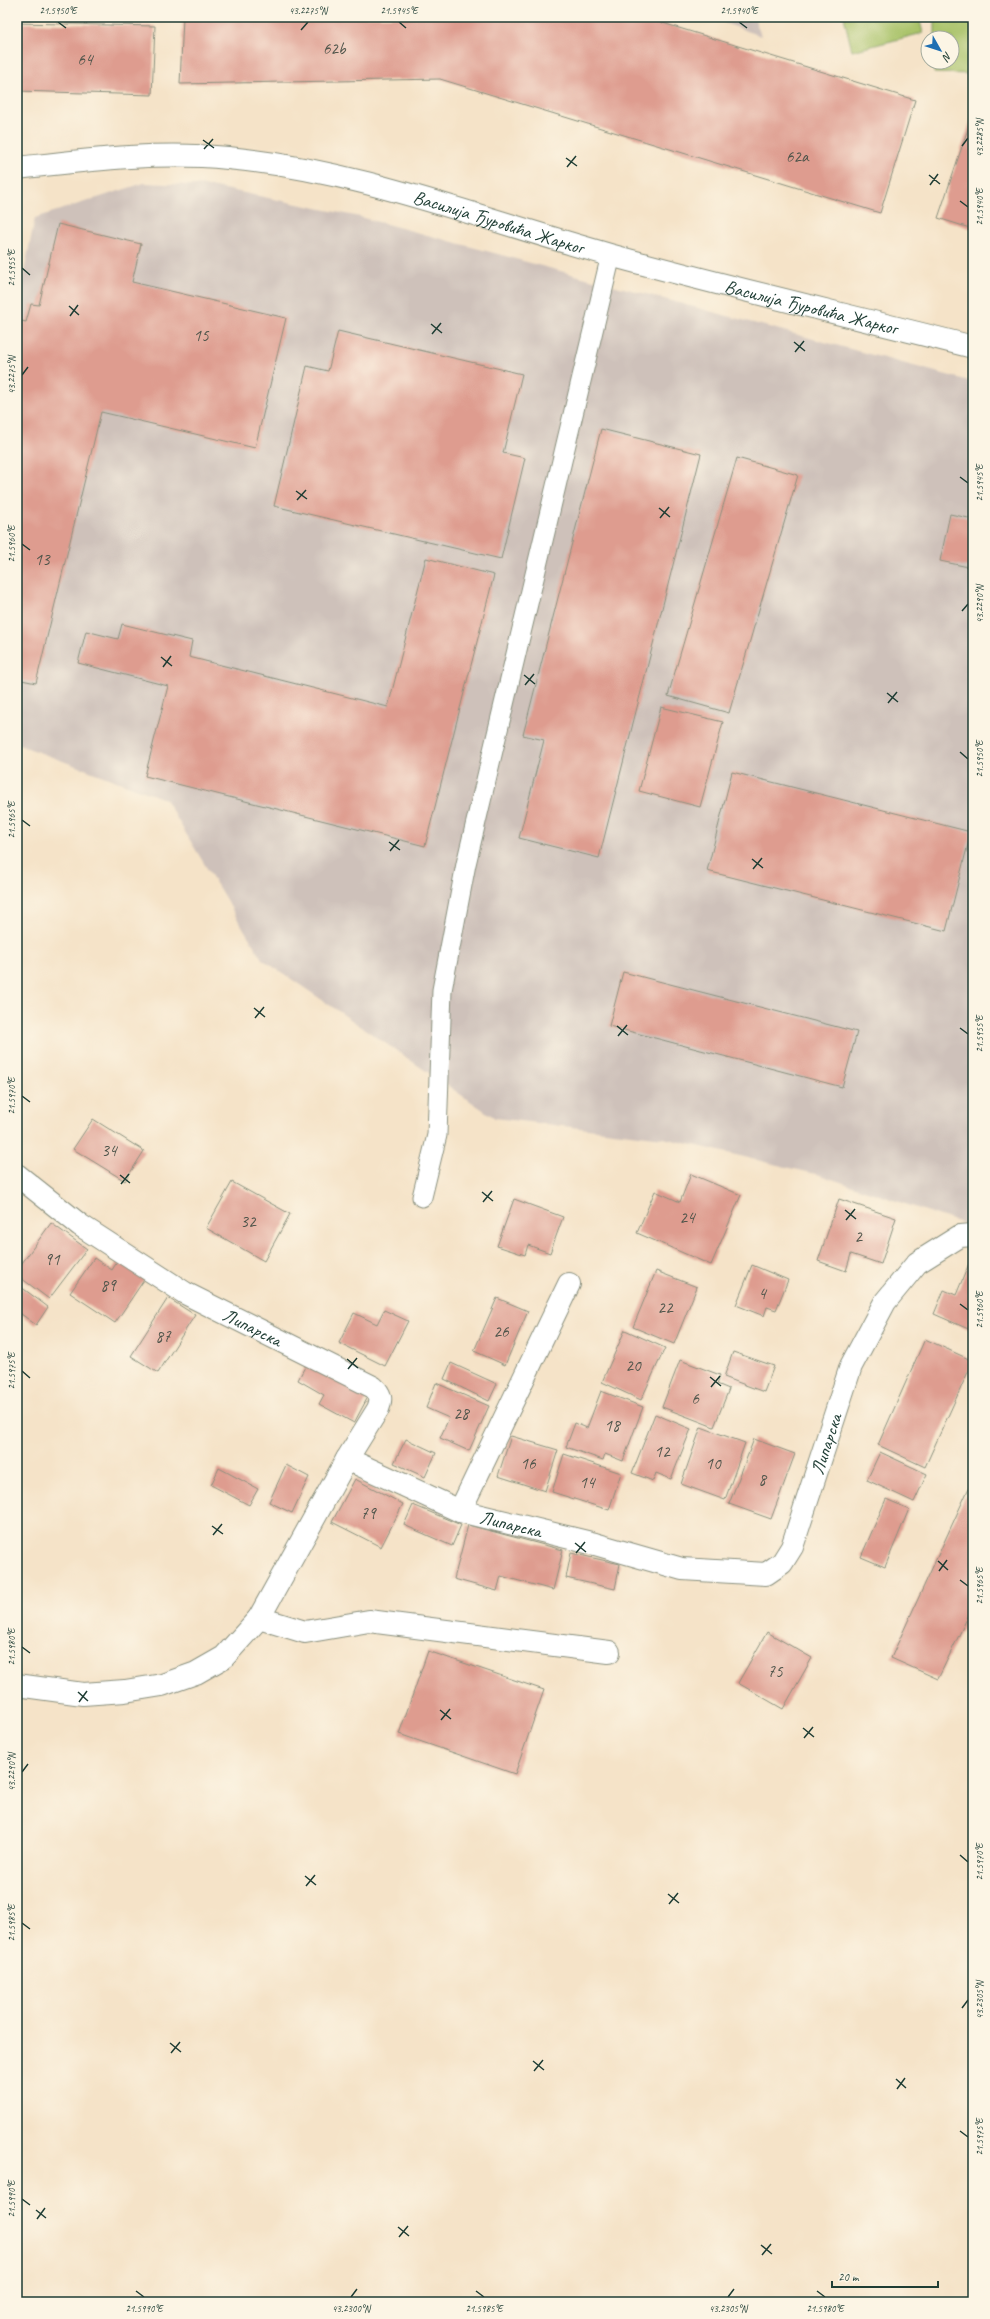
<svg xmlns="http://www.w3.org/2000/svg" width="990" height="2319" viewBox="0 0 990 2319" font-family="Caveat,sans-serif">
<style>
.industrial{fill:#cec1ba}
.green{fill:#a8c268;stroke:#64804e}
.building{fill:#de9c8f}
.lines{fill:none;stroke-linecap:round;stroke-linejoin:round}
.lane-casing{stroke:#8a907e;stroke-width:21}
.street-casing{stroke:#8a907e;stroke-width:24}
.secondary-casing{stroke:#8a907e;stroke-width:24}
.lane{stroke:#fff;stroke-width:19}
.street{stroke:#fff;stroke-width:22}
.secondary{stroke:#fff;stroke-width:22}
.ticks{fill:none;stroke:#1f3d34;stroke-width:1.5}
.labels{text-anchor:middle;stroke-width:3;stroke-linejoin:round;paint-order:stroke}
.number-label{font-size:17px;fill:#4f554b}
.street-label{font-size:19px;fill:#1f3d34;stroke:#fcf5e5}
.neatline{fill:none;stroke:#1f3d34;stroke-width:1.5}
.ticks-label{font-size:10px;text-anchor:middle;fill:#1f3d34}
</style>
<rect width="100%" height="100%" fill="#fcf5e5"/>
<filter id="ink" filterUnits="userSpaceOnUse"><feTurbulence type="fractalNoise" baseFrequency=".025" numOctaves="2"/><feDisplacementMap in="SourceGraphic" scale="8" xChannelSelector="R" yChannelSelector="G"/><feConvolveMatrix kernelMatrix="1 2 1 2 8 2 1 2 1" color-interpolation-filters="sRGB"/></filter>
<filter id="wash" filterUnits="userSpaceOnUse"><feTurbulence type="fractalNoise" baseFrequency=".012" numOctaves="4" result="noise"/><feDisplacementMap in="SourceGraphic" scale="16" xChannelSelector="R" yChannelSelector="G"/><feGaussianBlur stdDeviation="0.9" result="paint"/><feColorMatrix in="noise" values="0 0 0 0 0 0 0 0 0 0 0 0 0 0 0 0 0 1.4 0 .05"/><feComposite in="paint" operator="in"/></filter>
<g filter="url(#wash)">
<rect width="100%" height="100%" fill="#f5e3c8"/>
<g class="industrial">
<path d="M708 17H754L761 36Z"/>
<path d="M144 183 210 186 360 217 973 382V1227L820 1175 664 1138 495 1118 262 959 165 799 17 744V307L35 218Z"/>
</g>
<g class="green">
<path d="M844 17H919L923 33 852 51Z"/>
<path d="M935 17H973V74L934 73V62H952V38H935Z"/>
</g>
<g id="blocks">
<g class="building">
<path d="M183 17H643L915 100 880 213 440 79 180 84Z"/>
<path d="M17 23 155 26 152 95 17 91Z"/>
<path d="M973 114V229L938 218Z"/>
<path d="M58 224 141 244 132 282 286 318 255 448 101 412 36 683 17 679V320L26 322 31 304 39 305Z"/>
<path d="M338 331 522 374 503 453 525 458 501 559 274 506 307 366 328 371Z"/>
<path d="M601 429 701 454 599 858 519 838 544 740 523 735Z"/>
<path d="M737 458 798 475 729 713 668 696Z"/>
<path d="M950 514 973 519V568L940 561Z"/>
<path d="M426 558 494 575 425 846 145 776 168 686 78 663 86 631 118 639 122 624 192 641 189 657 388 707Z"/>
<path d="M661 707 723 722 700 807 639 791Z"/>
<path d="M732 772 971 832 946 931 707 871Z"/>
<path d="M623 972 857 1032 842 1087 609 1026Z"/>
<path d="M93 1119 144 1151 125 1181 73 1149Z"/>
<path d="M691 1174 741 1195 711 1265 637 1233 655 1191 680 1202Z"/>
<path d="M232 1182 290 1214 264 1261 206 1228Z"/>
<path d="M514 1199 563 1217 550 1253 528 1245 525 1255 497 1246Z"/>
<path d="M839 1199 896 1218 881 1264 851 1254 846 1271 818 1261Z"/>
<path d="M51 1223 87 1249 49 1299 17 1275V1270Z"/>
<path d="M973 1254V1331L934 1314 944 1290 956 1295Z"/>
<path d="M94 1258 112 1270 119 1259 146 1277 115 1323 70 1293Z"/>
<path d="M752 1265 788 1280 776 1310 767 1307 764 1316 736 1305Z"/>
<path d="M656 1271 697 1287 674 1344 633 1327Z"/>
<path d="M17 1284 48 1307 36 1325 17 1311Z"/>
<path d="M168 1298 195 1315 158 1373 131 1356Z"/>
<path d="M497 1298 528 1311 505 1365 474 1351Z"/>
<path d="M384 1310 408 1321 385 1366 339 1343 354 1313 377 1324Z"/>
<path d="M625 1330 665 1348 641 1400 602 1382Z"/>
<path d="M925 1339 973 1361 925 1467 878 1445Z"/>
<path d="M733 1352 774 1366 764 1392 724 1377Z"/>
<path d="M680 1360 720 1375 717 1384 729 1389 714 1427 662 1407Z"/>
<path d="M307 1363 368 1397 354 1423 319 1404 324 1395 298 1380Z"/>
<path d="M451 1363 497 1384 489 1401 444 1379Z"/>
<path d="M436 1383 489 1406 469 1451 440 1438 449 1418 426 1408Z"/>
<path d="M601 1391 643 1407 623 1461 605 1454 603 1460 566 1447 575 1423 587 1428Z"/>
<path d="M655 1414 691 1429 671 1479 656 1473 653 1481 632 1473Z"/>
<path d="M701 1427 745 1443 725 1500 681 1484Z"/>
<path d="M511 1436 558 1450 545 1491 498 1476Z"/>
<path d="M406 1439 436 1453 425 1477 394 1463Z"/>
<path d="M754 1439 795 1454 771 1519 729 1504Z"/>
<path d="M880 1452 927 1474 914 1502 867 1480Z"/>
<path d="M564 1454 621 1473 609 1510 552 1492Z"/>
<path d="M286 1465 309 1477 292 1513 269 1502Z"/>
<path d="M219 1468 258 1489 249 1505 211 1485Z"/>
<path d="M355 1479 403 1504 381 1547 332 1522Z"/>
<path d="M973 1479V1606L938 1679 891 1658Z"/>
<path d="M886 1499 909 1509 885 1567 861 1557Z"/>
<path d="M413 1505 461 1525 452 1546 404 1525Z"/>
<path d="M468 1525 563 1550 553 1590 501 1576 497 1591 454 1579Z"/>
<path d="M571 1553 620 1564 615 1589 566 1578Z"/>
<path d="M767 1632 812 1658 783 1709 738 1683Z"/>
<path d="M428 1651 544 1690 515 1774 399 1734Z"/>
</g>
</g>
</g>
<g filter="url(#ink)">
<use href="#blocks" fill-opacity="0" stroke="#8a907e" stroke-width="1"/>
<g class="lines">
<g class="lane-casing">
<path id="lane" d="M422 1197 437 1135 442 990 466 864 611 255"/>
</g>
<g class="street-casing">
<g id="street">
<path id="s1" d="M17 1175 80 1225 185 1293 373 1387C381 1394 382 1399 378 1409L347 1459 460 1511 595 1544 682 1569 766 1574 782 1563 792 1547 851 1366 885 1302 917 1263 960 1236 973 1235"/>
<path d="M460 1511 569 1284"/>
<path d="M259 1618 305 1632 369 1621 609 1652"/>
<path d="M17 1685 83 1694 125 1691 162 1685 196 1673 224 1657 259 1618 347 1459"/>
</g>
</g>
<g class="secondary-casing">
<g id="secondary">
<path id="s2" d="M17 168C88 160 157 151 228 158 359 170 484 220 610 255 730 288 852 316 973 347"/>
</g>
</g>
<use href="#lane" class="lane"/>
<use href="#street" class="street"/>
<use href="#secondary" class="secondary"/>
</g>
</g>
<path class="ticks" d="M58 22 66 28M399 22 406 28M739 22 747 28M301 30 308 22M203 140 214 148M962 146 968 138M204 149 213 139M566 158 577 166M567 167 576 156M929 175 940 184M930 185 938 174M960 201 968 207M22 268 30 275M69 306 79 315M70 316 78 305M431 324 442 333M432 334 441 323M794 342 805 351M795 352 804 341M22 375 28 367M960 477 968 483M296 491 307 499M297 500 306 490M659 508 670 517M660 518 669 507M22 544 30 550M962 611 968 604M161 657 172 666M163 667 171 656M524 675 535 684M525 685 534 674M887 693 898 702M888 703 897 692M960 752 968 759M22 820 30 826M389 842 400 850M390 851 399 840M752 859 763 868M753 869 762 858M254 1008 265 1017M255 1018 264 1007M617 1026 628 1035M960 1028 968 1034M618 1036 627 1025M22 1096 30 1102M120 1175 130 1183M121 1184 129 1174M482 1192 493 1201M483 1202 492 1191M845 1210 856 1219M846 1220 855 1209M960 1304 968 1310M347 1359 358 1368M348 1369 357 1358M22 1371 30 1378M710 1377 721 1386M711 1387 720 1376M212 1526 223 1534M213 1535 222 1524M575 1543 586 1552M576 1553 585 1542M938 1561 948 1570M939 1571 947 1560M960 1580 968 1586M22 1647 30 1653M78 1692 88 1701M79 1702 87 1691M440 1710 451 1719M441 1720 450 1709M803 1728 814 1737M804 1738 813 1727M22 1772 28 1764M960 1855 968 1862M305 1876 316 1885M306 1886 315 1875M668 1894 679 1903M669 1904 678 1893M22 1923 30 1929M962 2008 968 2000M170 2043 181 2052M171 2053 180 2042M533 2061 544 2070M534 2071 543 2060M896 2079 906 2088M897 2089 905 2078M960 2131 968 2137M22 2199 30 2205M36 2210 46 2218M37 2219 45 2208M398 2227 409 2236M399 2237 408 2226M761 2245 772 2254M762 2255 771 2244M136 2291 144 2297M476 2291 484 2297M817 2291 825 2297M351 2297 357 2289M728 2297 734 2289"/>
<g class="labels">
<g class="number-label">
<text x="334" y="54">62b</text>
<text x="85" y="65">64</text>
<text x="797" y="162">62a</text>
<text x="201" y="341">15</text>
<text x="42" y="565">13</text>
<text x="109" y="1156">34</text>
<text x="687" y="1223">24</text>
<text x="248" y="1227">32</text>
<text x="858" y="1242">2</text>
<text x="52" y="1265">91</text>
<text x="108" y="1291">89</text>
<text x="762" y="1299">4</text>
<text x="665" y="1313">22</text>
<text x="501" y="1337">26</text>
<text x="163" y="1342">87</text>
<text x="633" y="1371">20</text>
<text x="695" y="1404">6</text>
<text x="461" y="1419">28</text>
<text x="612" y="1431">18</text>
<text x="662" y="1457">12</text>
<text x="528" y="1469">16</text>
<text x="713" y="1469">10</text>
<text x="762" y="1485">8</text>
<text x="587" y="1488">14</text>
<text x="368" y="1519">79</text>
<text x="775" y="1677">75</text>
</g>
<g class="street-label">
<text dy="7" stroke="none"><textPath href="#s2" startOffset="490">Василија Ђуровића Жарког</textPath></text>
<text dy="7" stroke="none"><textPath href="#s2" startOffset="814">Василија Ђуровића Жарког</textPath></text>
<text dy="7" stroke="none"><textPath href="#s1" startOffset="281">Липарска</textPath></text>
<text dy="7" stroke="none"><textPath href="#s1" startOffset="1084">Липарска</textPath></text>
<text dy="7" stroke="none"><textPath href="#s1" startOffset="676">Липарска</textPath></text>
</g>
</g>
<rect width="990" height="2319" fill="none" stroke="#fcf5e5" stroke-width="44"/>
<g transform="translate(940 50) rotate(129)"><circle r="19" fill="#fcf5e5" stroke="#a4ab9e"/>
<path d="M0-3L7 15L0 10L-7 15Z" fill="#1f6fb2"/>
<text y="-6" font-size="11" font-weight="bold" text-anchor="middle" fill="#1f3d34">N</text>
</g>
<path d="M832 2281v6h106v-6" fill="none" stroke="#1f3d34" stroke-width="2"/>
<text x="838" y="2281" font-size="12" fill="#1f3d34" stroke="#fcf5e5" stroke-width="3" paint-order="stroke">20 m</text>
<rect x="22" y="22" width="946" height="2275" class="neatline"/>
<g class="ticks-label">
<text x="58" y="14">21.5950°E</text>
<text x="308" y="14">43.2275°N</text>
<text x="399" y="14">21.5945°E</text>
<text x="739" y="14">21.5940°E</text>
<text transform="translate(979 138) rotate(-90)" y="4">43.2285°N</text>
<text transform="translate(979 207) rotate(-90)" y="4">21.5940°E</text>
<text transform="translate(11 268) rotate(-90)" y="4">21.5955°E</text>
<text transform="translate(11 375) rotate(-90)" y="4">43.2275°N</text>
<text transform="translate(979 483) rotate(-90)" y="4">21.5945°E</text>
<text transform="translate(11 544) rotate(-90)" y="4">21.5960°E</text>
<text transform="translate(979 604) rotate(-90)" y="4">43.2290°N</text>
<text transform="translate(979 759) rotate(-90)" y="4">21.5950°E</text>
<text transform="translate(11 820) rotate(-90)" y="4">21.5965°E</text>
<text transform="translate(979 1034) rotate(-90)" y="4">21.5955°E</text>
<text transform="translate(11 1096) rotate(-90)" y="4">21.5970°E</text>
<text transform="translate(979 1310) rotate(-90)" y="4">21.5960°E</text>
<text transform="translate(11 1371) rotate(-90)" y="4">21.5975°E</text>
<text transform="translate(979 1586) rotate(-90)" y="4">21.5965°E</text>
<text transform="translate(11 1647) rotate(-90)" y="4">21.5980°E</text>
<text transform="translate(11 1772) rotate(-90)" y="4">43.2290°N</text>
<text transform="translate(979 1862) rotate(-90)" y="4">21.5970°E</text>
<text transform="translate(11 1923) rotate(-90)" y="4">21.5985°E</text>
<text transform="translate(979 2000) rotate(-90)" y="4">43.2305°N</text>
<text transform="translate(979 2137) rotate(-90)" y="4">21.5975°E</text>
<text transform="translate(11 2199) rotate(-90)" y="4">21.5990°E</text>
<text x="144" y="2312">21.5990°E</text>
<text x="351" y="2312">43.2300°N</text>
<text x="484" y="2312">21.5985°E</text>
<text x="728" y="2312">43.2305°N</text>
<text x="825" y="2312">21.5980°E</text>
</g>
</svg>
